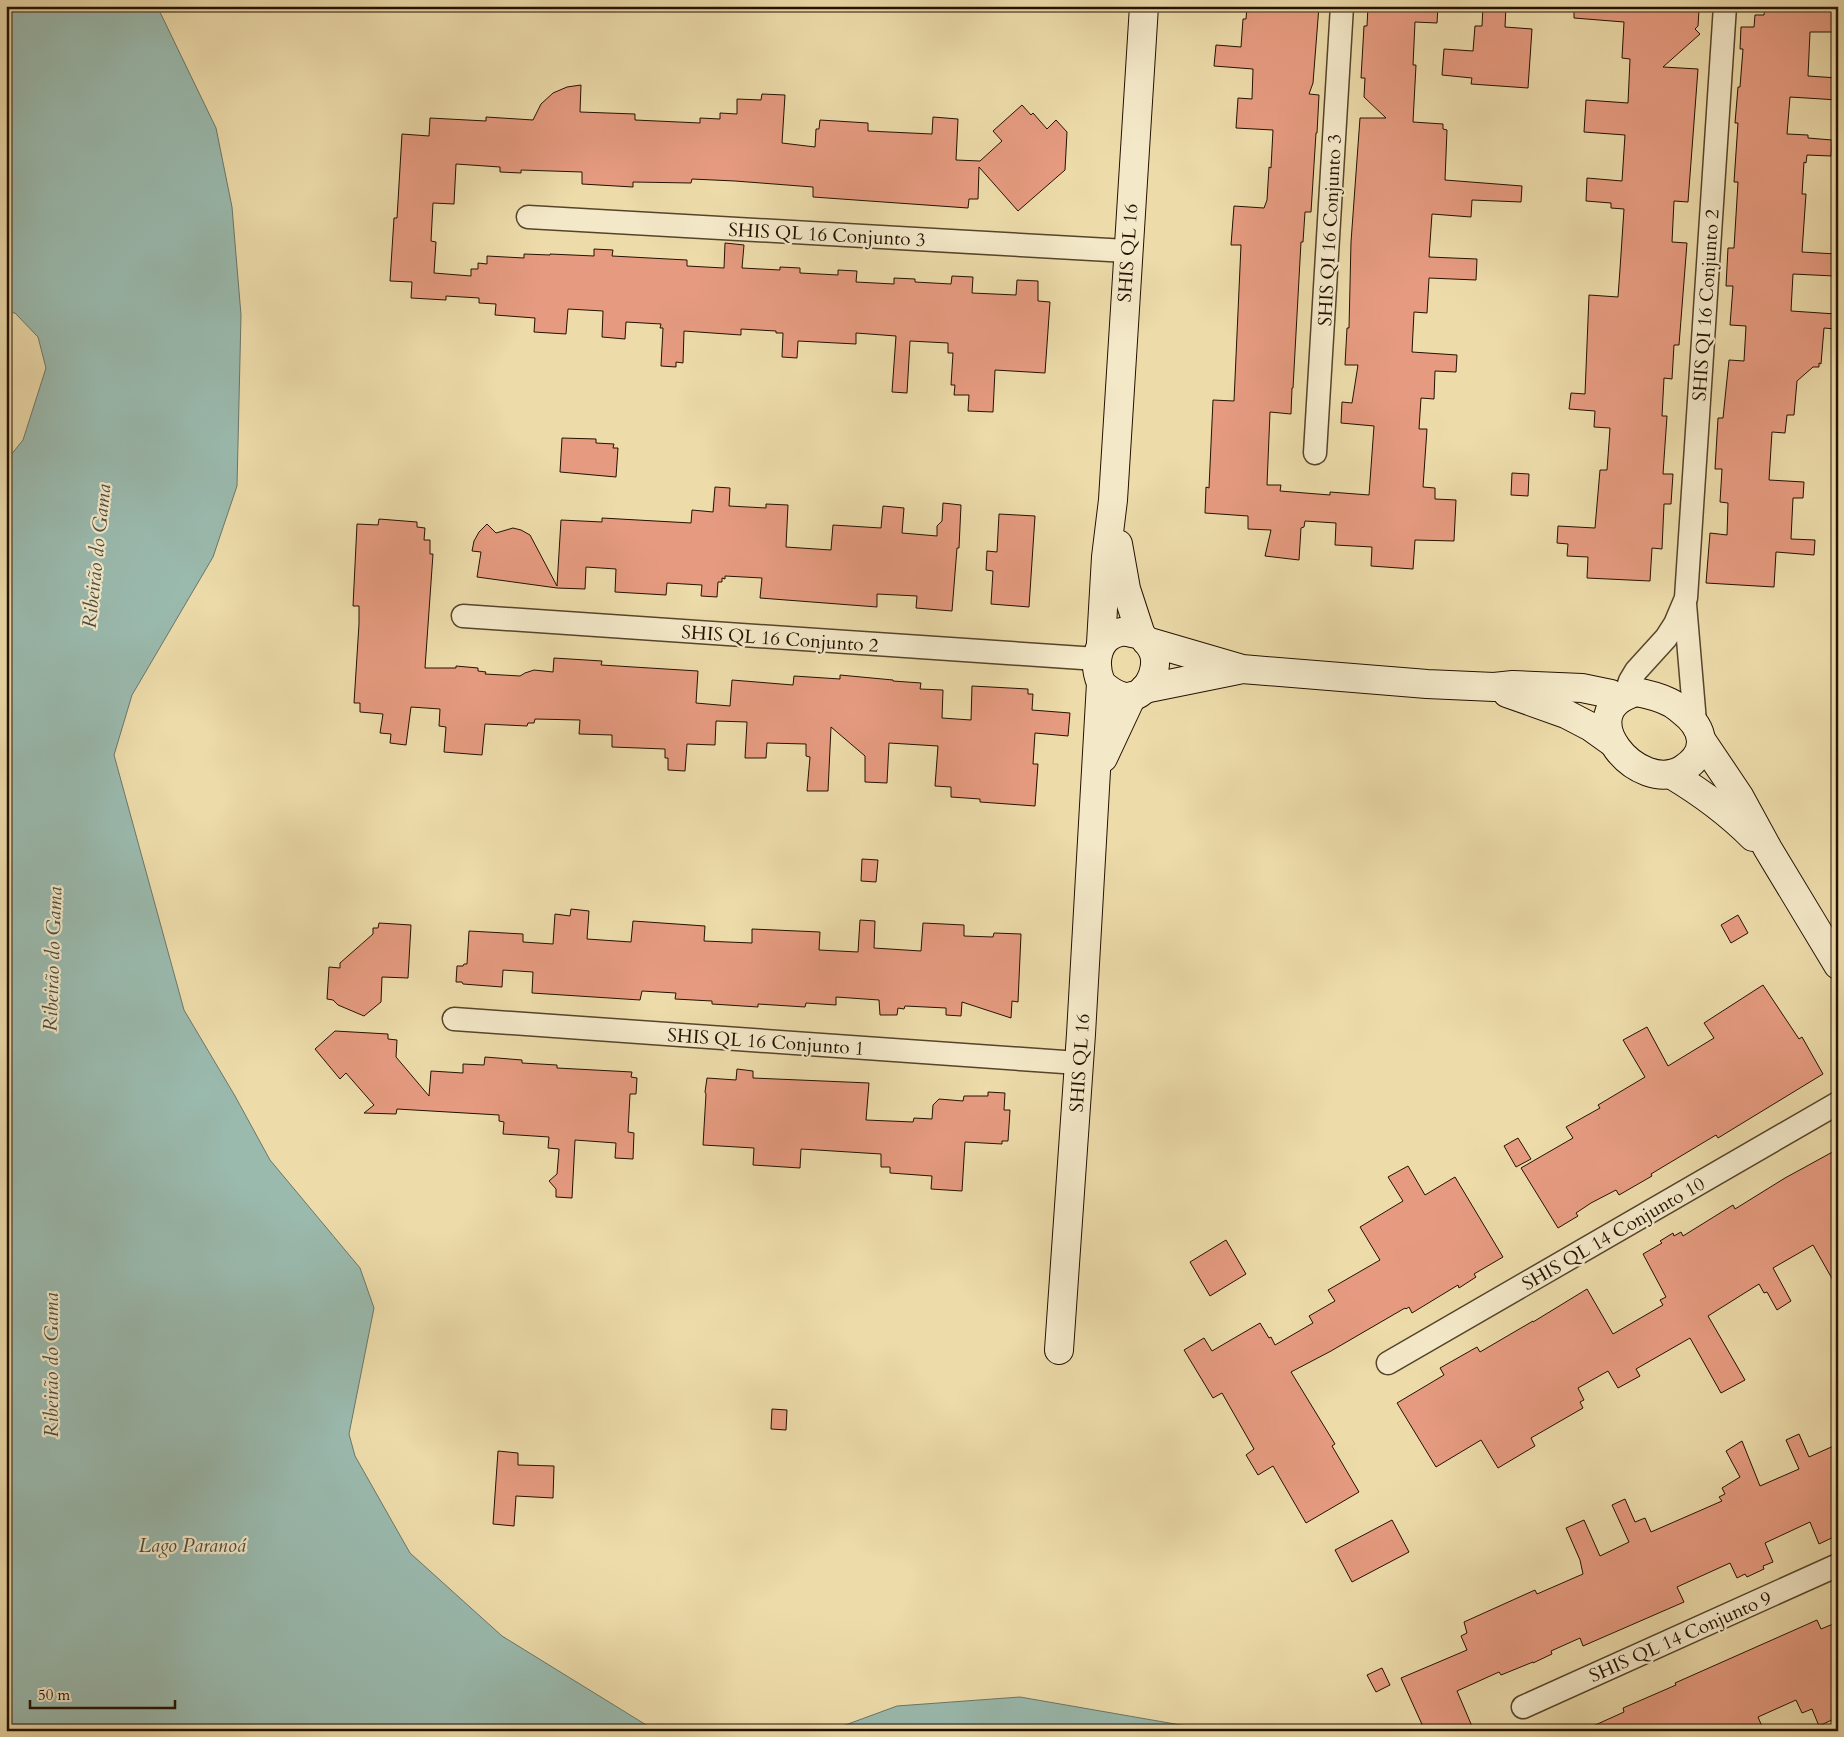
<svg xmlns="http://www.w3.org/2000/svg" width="1844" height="1737" viewBox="0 0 1844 1737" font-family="Cardo,serif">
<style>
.water{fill:#9abaae;stroke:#6b7668}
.building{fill:#e69b80;stroke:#241100}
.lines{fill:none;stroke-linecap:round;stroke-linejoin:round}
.street-casing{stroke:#56442a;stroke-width:25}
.secondary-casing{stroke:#241100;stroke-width:30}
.street{stroke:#f3e8c8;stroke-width:22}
.secondary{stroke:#f3e8c8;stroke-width:28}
.labels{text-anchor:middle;stroke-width:4.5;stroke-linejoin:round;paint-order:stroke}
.street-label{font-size:19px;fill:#241100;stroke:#f3e8c8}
.water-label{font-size:20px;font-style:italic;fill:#4d4c3d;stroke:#f3e8c8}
</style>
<rect width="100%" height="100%" fill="#eddbaa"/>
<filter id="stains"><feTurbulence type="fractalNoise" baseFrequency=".004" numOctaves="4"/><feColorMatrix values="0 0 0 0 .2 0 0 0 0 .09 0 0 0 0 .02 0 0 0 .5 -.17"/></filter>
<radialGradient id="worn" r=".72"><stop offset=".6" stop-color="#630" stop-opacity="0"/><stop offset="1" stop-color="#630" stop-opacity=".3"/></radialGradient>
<g class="water">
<path d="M6 6H157L216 128 232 207 241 315 237 486 213 557 132 695 114 755 184 1010 235 1096 270 1160 360 1268 374 1308 349 1434 355 1456 410 1553 502 1636 656 1731H6V461L23 440 46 368 38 337 15 313 6 312Z"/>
<path d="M1020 1697 1198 1728 1204 1731H829L897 1706Z"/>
</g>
<g class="building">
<path d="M1247 6H1319L1313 83 1309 94 1319 95 1317 133H1316L1311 212H1305L1303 242H1301L1293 388H1292L1291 414 1270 412 1267 485H1281L1280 491 1330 495V492L1369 495 1374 426 1341 423 1342 402 1352 403 1358 365H1345L1347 328H1349L1351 242 1360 118H1386L1364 97 1365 78H1361L1364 26H1367L1368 6H1438L1437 23 1415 22 1413 65H1416L1413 122 1443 124V129L1447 130 1445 180 1522 186 1521 202 1472 200 1471 217 1432 214 1429 257 1477 259 1476 280 1429 278 1427 313 1414 312 1412 352 1457 355 1456 372 1435 371 1434 399 1421 398 1419 429H1427L1423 487 1435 488V499L1456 500 1454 541 1415 540 1413 569 1371 566 1372 547 1335 545 1336 523 1305 521 1304 527 1301 528 1299 560 1265 556 1271 530 1248 529V516L1205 513 1206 487 1209 488 1213 400 1234 401 1241 245H1231L1234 206 1264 208 1267 200 1269 167 1271 168 1273 130 1236 128 1238 98 1252 99 1253 69 1214 66 1216 45 1241 47 1243 19H1246Z"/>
<path d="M1483 6H1506L1505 27 1532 29 1528 88 1471 84 1472 78 1442 75 1444 49 1473 51 1475 26H1482Z"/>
<path d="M1574 6H1623L1699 10 1698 26 1695 29 1700 34 1663 67 1698 69 1688 202 1674 201 1672 242 1687 243 1679 345H1674L1672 379 1664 378 1662 416H1667L1663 474H1673L1671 504H1664L1662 549 1652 548 1650 581 1587 578 1588 557 1567 556 1568 544 1557 543 1558 526 1595 528 1600 470H1607L1610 428 1594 427 1595 411 1569 409 1571 393 1585 394 1589 295 1618 297 1620 269 1624 209 1611 208V203L1586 201 1587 178 1622 181 1625 135 1584 132 1586 100 1628 103 1630 59 1622 58 1624 22 1574 18Z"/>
<path d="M1765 6H1838V32H1810L1808 76 1838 78V100L1790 97 1787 134 1808 135V138L1832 140 1831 156 1807 155 1806 163 1804 162 1802 194H1806L1802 252 1836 254 1834 276 1793 274 1791 311 1836 314 1835 329 1824 328 1821 364 1819 363V367H1813L1797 381 1794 415H1787L1785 433 1772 432 1769 480 1804 482 1803 498H1793L1791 539 1815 540 1814 555 1776 552 1774 587 1706 583 1710 533 1727 535 1728 503 1720 502 1722 469H1715L1718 418H1723L1729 360 1744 361 1746 326 1730 325 1733 286H1726L1728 248H1734L1738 182H1734L1738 123H1735L1738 87H1740L1743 49H1740L1741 27H1754L1755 15H1764Z"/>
<path d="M581 85 580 112 635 114V120L700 123V118L720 119V113L737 114V99L761 100 762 94 785 95 782 143 815 147 816 129H819L820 120 868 123V131L932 134 933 117 958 119 956 160 980 161 1002 141 993 131 1022 105 1031 115 1033 113 1047 129 1056 120 1067 132 1065 170 1018 211 979 167 978 199H969L968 208 813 197V187L735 181 692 179 691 183 633 182V187L582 184V172L521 170V173L500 172V167L456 164 454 204 433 203 431 241 436 242 434 273 471 276V269H478V263L487 264V256L524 258V254L550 255V254L594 256V249L613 250 612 256 687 260V266L724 268 725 243 744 245 742 268 780 270V267L800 268V273L838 275V270L857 271 856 282 894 284V278L915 279V282L951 284 952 276 973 277 972 293 1016 295 1017 280 1038 281V301L1050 302 1045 373 995 370 993 412 968 411 969 395H954L955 385H951L953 353H948V343L910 341 907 393 892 392 896 336 856 333V344L798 341 797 358 782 357 783 333H776V331L741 329V335L684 331 683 363 676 362V367L661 366 663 328H660L661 324 626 322 625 339 602 337 603 311 568 309 566 334 534 332 535 318 495 315 496 304 479 303V298L446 296V300L411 298 412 282 390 281 394 218H397L402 134 429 136 430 118 486 121V117L533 120 541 104 553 93 567 87Z"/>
<path d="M562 438 596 439V443L614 444 613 448H618L616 477 560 472Z"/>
<path d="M1512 473 1529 474 1528 496 1511 495Z"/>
<path d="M715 487 730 488 729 506 766 508V504L788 505 786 547 831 550 833 525 881 528 883 506 904 508 902 533 937 536V526L942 521 943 503 961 505 959 548H957L952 611 916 608 917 596 877 594V607L760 598 762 578 725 576V579L722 578V582H718L717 597 701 596 702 585 667 583 666 595 615 592 616 569 586 567 585 589 557 588 477 577 481 552 472 551 474 541 479 532 487 524 496 533 513 528 521 530 530 535 557 586 561 520 602 522V518L691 523 692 510 713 512Z"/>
<path d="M999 514 1035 516 1029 607 991 604 993 571 986 570 987 551 997 552Z"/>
<path d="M379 519 417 522V527L425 528 424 540H430V554H433L425 668H456V666L478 668V671L486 672 485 674 520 676 525 673 534 670 553 672 554 658 602 661 601 665 698 671 696 703 730 706 732 680 793 685 794 676 840 679V675L893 680V681L921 683 920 689 943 690 942 718 971 720 972 686 1028 689V694H1033L1032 710 1070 713 1068 736 1035 733 1033 764H1038L1035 806 980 802V799L951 797V787L935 786 938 746 889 743 887 783 865 782V756L831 727 828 791H807L810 757 806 756V744L767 743 766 758H745L747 722 716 721 715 745 687 744 685 771 668 770V758H665V749L612 747V735L579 734 580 720 535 719 534 723H528L527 726 485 724 482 755 444 752 446 727 439 726 440 709 411 707 406 745 390 743 391 734 380 733 383 714 360 712V703H354L359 624V606H353L357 524 378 525Z"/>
<path d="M862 859 878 860 876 882 861 881Z"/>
<path d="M571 909 589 911 587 939 631 942 633 921 705 926 704 941 752 943V929L820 932 819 950 858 952 860 920 875 921 874 948 921 951 923 923 964 925V936L993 937 994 933 1021 934 1018 1002 1012 1001 1011 1018 962 1002 961 1016 946 1015V1008L905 1006 904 1009 898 1008 897 1015H880L879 1000 836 997V1005L806 1003 805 1007 758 1004V1007L712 1004V1001L675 999 676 993 642 991 640 1000 532 993 533 972 503 970 502 987 463 984 462 982H456L457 966H463L464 964H467L469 931 523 934V942L553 944 555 914 570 916Z"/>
<path d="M1738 915 1748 933 1731 943 1721 925Z"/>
<path d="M379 923 411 925 408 978 382 977 381 1002 364 1016 338 1005 333 1000 327 999 329 967 340 968V963L373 934V928H378Z"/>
<path d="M1763 985 1799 1039 1802 1037 1823 1074 1718 1138 1716 1135 1651 1174 1652 1176 1619 1195 1616 1190 1591 1203 1576 1213 1578 1216 1558 1228 1521 1168 1573 1138 1566 1127 1600 1108 1598 1105 1645 1077 1623 1040 1647 1027 1668 1066 1714 1038 1704 1023Z"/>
<path d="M335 1031 388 1034V1039L397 1040 396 1057 429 1096 431 1071 463 1073V1064L484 1065 485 1057 522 1060V1063L557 1065V1068L632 1072 631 1077 637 1078 636 1094H630L628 1132 634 1133 633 1159 615 1158 616 1143 575 1140 572 1198 556 1197V1189L549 1181 557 1174 559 1149 548 1148 549 1137 503 1134 504 1122 499 1121V1115L397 1109 396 1114 364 1113 374 1105 346 1073 340 1079 315 1049Z"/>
<path d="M737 1069 753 1071V1078L869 1083 866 1120 913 1122 914 1118 932 1119 933 1105 939 1099 963 1101 964 1096H988V1092L1005 1093 1004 1110H1010L1008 1141H1002V1144L965 1142 962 1191 931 1189 932 1176 890 1173V1167H881V1154L801 1149 800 1168 753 1165 754 1148 703 1145 706 1094 705 1092 707 1078 736 1080Z"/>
<path d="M1518 1138 1531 1159 1516 1167 1504 1146Z"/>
<path d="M1838 1149V1289L1813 1245 1773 1268 1791 1301 1777 1310 1767 1292 1764 1293 1759 1284 1708 1316 1745 1380 1721 1393 1690 1338 1636 1369 1640 1376 1618 1388 1608 1371 1578 1388 1584 1400 1580 1402 1583 1408 1531 1438 1535 1446 1498 1468 1481 1440 1436 1467 1397 1403 1444 1375 1440 1368 1477 1347 1480 1352 1533 1321V1322L1587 1289 1613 1334 1663 1305 1660 1300 1666 1297 1643 1254 1662 1243 1660 1241 1673 1233 1674 1236 1681 1232 1683 1236 1733 1205 1735 1209 1785 1178Z"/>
<path d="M1408 1166 1425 1195 1455 1177 1503 1257 1474 1274 1476 1277 1459 1288 1458 1285 1412 1313 1409 1307 1406 1309 1405 1308 1331 1351 1291 1372 1335 1444 1332 1446 1359 1492 1306 1523 1273 1466 1258 1475 1246 1455 1254 1449 1222 1393 1213 1398 1184 1350 1204 1338 1212 1351 1260 1323 1269 1338 1271 1337 1275 1345 1313 1323 1309 1316 1335 1301 1328 1290 1380 1260 1360 1227 1403 1201 1388 1177Z"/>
<path d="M1226 1240 1246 1274 1210 1296 1190 1262Z"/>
<path d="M772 1409 787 1410 786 1430 771 1429Z"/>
<path d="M1799 1434 1809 1457 1838 1444V1535L1819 1544 1810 1522 1765 1543 1773 1562 1763 1566 1764 1569 1747 1577 1745 1574 1737 1578 1730 1563 1677 1587 1684 1602 1583 1646 1580 1638 1551 1651 1552 1654 1533 1663V1662L1501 1675 1499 1672 1457 1691 1474 1731H1425L1401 1678 1467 1650 1461 1636 1467 1633 1464 1622 1535 1590 1537 1594 1583 1574 1580 1560 1566 1528 1584 1520 1600 1556 1629 1542 1612 1505 1625 1499 1635 1522 1645 1518 1651 1532 1722 1501 1719 1497 1725 1494 1722 1488 1740 1477 1726 1451 1742 1441 1760 1486 1799 1469 1786 1440Z"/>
<path d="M498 1451 518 1453V1465L554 1466 553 1498 516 1496 514 1526 493 1524Z"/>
<path d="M1392 1520 1409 1552 1352 1582 1335 1550Z"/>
<path d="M1817 1620 1821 1629 1838 1622V1717L1819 1726 1812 1709 1802 1713 1796 1700 1758 1717 1764 1731H1582L1624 1712 1623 1708 1676 1685 1675 1683Z"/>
<path d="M1382 1668 1390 1685 1376 1692 1367 1675Z"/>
</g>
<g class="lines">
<g class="street-casing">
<g id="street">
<path d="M528 217 1127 251"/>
<path d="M1315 453 1342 6"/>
<path d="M1685 604 1695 722"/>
<path d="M463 616 1097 659"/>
<path d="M1625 696 1630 681 1636 671 1666 638 1675 624 1686 598 1725 6"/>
<path d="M454 1019 1078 1063"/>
<path d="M1388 1363 1838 1103"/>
<path d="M1523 1707 1838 1565"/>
</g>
</g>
<g class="secondary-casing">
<g id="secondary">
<path d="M1118 544 1126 589 1141 635"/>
<path d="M1146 641 1242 669 1427 684 1494 687 1513 685 1582 688 1611 694 1619 699"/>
<path d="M1101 643 1106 557 1113 500 1144 6"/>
<path d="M1144 689 1238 670"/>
<path d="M1636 692C1647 694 1659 697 1669 702 1674 704 1678 708 1682 711 1704 728 1710 752 1683 769 1639 797 1567 712 1636 692Z"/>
<path d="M1507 693 1566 714 1591 727 1612 742"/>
<path d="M1702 741 1739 796 1768 849 1838 965"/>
<path d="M1103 758 1132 696"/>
<path d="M1672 775C1702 793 1728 812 1753 837"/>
<path d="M1059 1350 1081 1034 1101 683C1093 664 1096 636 1121 632 1127 631 1134 634 1141 635 1146 640 1152 647 1154 654 1159 671 1146 699 1125 697 1115 695 1108 690 1101 683"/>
</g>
</g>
<use href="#street" class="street"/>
<use href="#secondary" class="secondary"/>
</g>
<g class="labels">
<g class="street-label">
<text transform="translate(1329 230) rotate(-87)" y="7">SHIS QI 16 Conjunto 3</text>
<text transform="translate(827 234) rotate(3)" y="7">SHIS QL 16 Conjunto 3</text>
<text transform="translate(1127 253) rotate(-86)" y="7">SHIS QL 16</text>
<text transform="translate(1705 305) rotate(-86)" y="7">SHIS QI 16 Conjunto 2</text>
<text transform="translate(780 638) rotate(4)" y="7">SHIS QL 16 Conjunto 2</text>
<text transform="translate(766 1041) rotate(4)" y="7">SHIS QL 16 Conjunto 1</text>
<text transform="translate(1079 1063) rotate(-86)" y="7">SHIS QL 16</text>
<text transform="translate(1613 1233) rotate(-30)" y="7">SHIS QL 14 Conjunto 10</text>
<text transform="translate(1680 1636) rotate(-24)" y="7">SHIS QL 14 Conjunto 9</text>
</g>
<g class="water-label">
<text transform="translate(96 556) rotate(-84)" y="7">Ribeirão do Gama</text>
<text transform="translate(52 959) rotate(-88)" y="7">Ribeirão do Gama</text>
<text transform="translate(51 1365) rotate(-90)" y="7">Ribeirão do Gama</text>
<text x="192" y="1552">Lago Paranoá</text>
</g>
</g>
<rect width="1844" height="1737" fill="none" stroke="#eddbaa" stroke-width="25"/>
<rect x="8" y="8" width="1829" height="1722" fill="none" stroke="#241100" stroke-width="2.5"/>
<rect x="12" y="12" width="1819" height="1712" fill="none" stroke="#241100"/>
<path d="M30 1700v8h145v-8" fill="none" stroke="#241100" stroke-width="2.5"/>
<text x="38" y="1700" font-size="15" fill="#241100" stroke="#f3e8c8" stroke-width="4" paint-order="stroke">50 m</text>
<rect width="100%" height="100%" filter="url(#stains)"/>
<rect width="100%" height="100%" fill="url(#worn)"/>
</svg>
